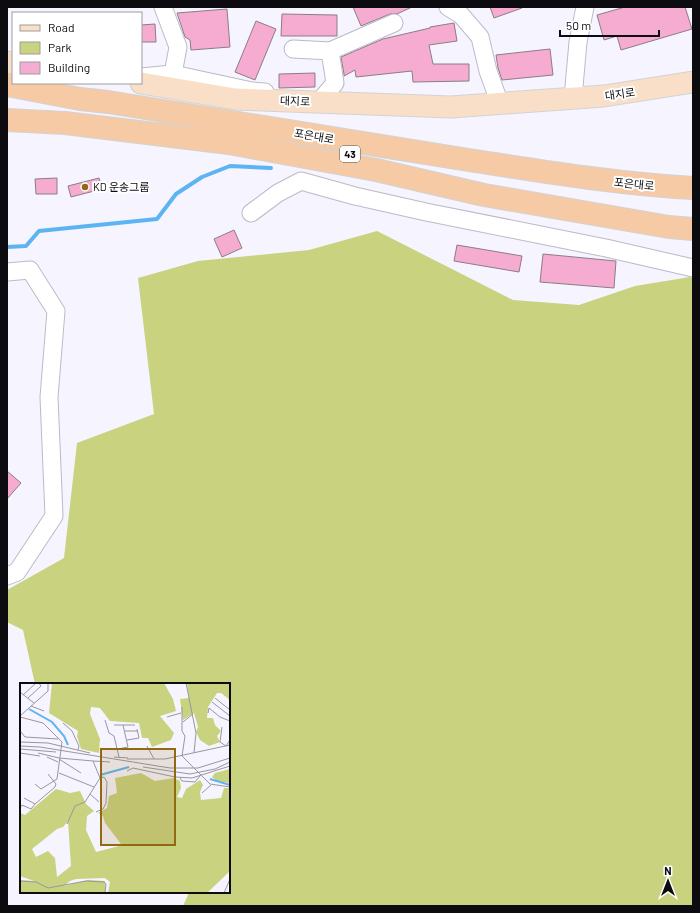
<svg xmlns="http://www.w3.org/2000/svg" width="700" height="913" viewBox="0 0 700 913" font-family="Barlow,'Noto Sans KR',sans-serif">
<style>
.green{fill:#c9d27f}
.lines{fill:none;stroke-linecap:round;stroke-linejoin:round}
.stream{stroke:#5db4f3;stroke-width:4}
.building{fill:#f6abd0;stroke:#8b7d84}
.minor-casing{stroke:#bcbac7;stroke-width:19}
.major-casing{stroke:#d3d3d4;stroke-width:23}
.highway-casing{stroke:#d3d3d4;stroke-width:24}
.minor{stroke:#fff;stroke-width:17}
.major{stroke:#f9dfc8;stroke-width:21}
.highway{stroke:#f5caa4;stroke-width:22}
.poi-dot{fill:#916911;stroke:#fff;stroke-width:1.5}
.labels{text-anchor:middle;stroke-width:4;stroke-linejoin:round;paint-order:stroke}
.shield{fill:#fff;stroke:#555457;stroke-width:1}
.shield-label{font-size:10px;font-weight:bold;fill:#0c0b0f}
.street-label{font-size:11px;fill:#0c0b0f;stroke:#fff}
.poi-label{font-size:11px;fill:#0c0b0f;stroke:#fff;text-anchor:start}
.inset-river{fill:none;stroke:#5db4f3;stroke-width:2}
.inset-road{fill:none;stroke:#98979f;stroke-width:1}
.view{fill:#916911;fill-opacity:0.15;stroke:#916911;stroke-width:2}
.inset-edge{fill:none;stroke:#0c0b0f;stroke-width:2}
</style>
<rect width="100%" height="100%" fill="#f6f4ff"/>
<path class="green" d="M377 231 513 300 579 305 635 286 690 277 693 278V906H183L188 895 186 892H229V684H35L23 630 7 622V590L64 558 77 443 154 414 138 278 198 261 309 250Z"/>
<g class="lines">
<path class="stream" d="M7 247 26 246 39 231 157 219 176 194 202 177 230 166 271 168"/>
</g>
<g class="building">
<path d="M353 7H412L397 14H390L361 26Z"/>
<path d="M490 7H522V8L494 18Z"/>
<path d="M625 7H685L692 29 621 50 617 36 604 40 597 15Z"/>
<path d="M227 9 230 47 191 50 190 40 185 37 177 13Z"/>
<path d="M282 14 337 15V36H281Z"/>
<path d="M256 21 276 29 255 80 235 72Z"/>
<path d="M454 23 457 41 429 45 433 64H469V81L413 82 412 71 356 77 355 70 344 76V74L341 57 383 39 430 28V27Z"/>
<path d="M155 24 156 42H141V25Z"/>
<path d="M550 49 553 75 502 80 498 68 496 55Z"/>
<path d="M315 73V87L279 88V74Z"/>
<path d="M57 178V194H36L35 179Z"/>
<path d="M99 178 102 189 71 197 68 186Z"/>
<path d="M234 230 242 248 222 257 214 239Z"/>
<path d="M457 245 522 256 519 272 454 261Z"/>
<path d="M543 254 616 261 614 288 540 282Z"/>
<path d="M7 471 21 483 7 499Z"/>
</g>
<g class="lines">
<g class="minor-casing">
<g id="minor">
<path d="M163 7 178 47 173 74"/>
<path d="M448 7 461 15 480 37 488 71 500 104"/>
<path d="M293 49 330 51 335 83 324 96"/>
<path d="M330 51 394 23"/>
<path d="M141 77 173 74 252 91 265 92"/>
<path d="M573 98 578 42 585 7"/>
<path d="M251 213 278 193 301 181 355 196 426 212 606 248 693 268"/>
<path d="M7 272 30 270 56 311 49 397 54 516 17 572 7 576"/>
</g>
</g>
<g class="major-casing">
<g id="major">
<path d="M7 62 13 63"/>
<path d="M141 83 235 99 451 107 604 96 693 82"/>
</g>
</g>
<g class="highway-casing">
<g id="highway">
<path d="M7 85 80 99 108 102C230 121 352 142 475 161 547 172 620 184 693 188"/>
<path d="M7 120 65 123 229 143 376 170 484 195 669 227 693 229"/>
</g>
</g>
<use href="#minor" class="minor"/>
<use href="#major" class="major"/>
<use href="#highway" class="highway"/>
</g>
<circle class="poi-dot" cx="85" cy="187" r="4"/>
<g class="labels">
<rect class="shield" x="340" y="146" width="20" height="16" rx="3"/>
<g class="shield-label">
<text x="350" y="158">43</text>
</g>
<g class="street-label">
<text transform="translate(620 94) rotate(-8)" y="4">대지로</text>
<text transform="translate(295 101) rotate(2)" y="4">대지로</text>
<text transform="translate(314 136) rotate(10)" y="4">포은대로</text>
<text transform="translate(634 184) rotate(6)" y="4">포은대로</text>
</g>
<g class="poi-label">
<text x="93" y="191">KD 운송그룹</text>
</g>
</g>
<g transform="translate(20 683)">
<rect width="210" height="210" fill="#f6f4ff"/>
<path d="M32 0H144L153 16 156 28 140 33 154 50 151 57 132 64 128 55H122L119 40 90 38 80 25 71 24 70 31 80 56 79 70 61 66 57 53 58 48 29 30ZM167 0H210V17L201 10H197L188 24 187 35H193L195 42 201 48 197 53 200 59 189 63 180 57 176 49 178 44 174 30 163 37 160 16 169 15ZM210 86V100L197 98 192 94 195 90ZM121 90 135 98 154 95 160 98 161 105 157 114 162 115 166 106 180 97 183 102 180 109 181 117 201 115 204 105H210V188L187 210H88L90 199 85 195 56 196 50 198 44 203 68 197 85 198 86 210H0V197L14 198 0 193V130L5 132 36 106 50 110 60 108 66 121 74 128 67 133 66 147 76 169 99 163 101 161 85 140 83 133 78 130 87 125 89 113 97 110 95 95ZM48 138 51 183 37 194 35 175 28 168 16 174 12 166 37 146 43 144Z" fill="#c9d27f" fill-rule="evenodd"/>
<path class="inset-river" d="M9 26 32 39 44 53 48 62M80 92 109 84M190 96 210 102"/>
<path class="inset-road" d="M166 0 176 50 174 70M1 10 14 20M3 12 16 0M8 15 21 3 19 0M195 15 210 27M192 19 210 33M11 23 24 28M162 24V48L165 53 162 73 190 101 210 104M188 30 189 25 200 34 210 38M0 33 28 8V0M0 34 23 40 42 59 37 96 21 106 15 101M147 34 161 30M85 37 89 50 94 53 99 74M163 39 173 31M43 40 52 48 59 63 58 67M94 42H115M202 44 200 59 206 63 210 57M105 48H118M1 49 5 54 38 56M107 57 119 55 117 46M0 59 28 60 70 70M0 63 20 64 150 85H178L210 75M127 63 134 76M0 66 36 69M98 66 108 64 103 42M0 70 20 73M18 70 39 75M27 74 38 79M94 74 108 75M39 75 73 78 80 95 84 94 87 99 86 120 83 126 76 129M39 76 61 90M107 76H145L210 62M73 78 90 79M123 84 170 91 195 86 210 79M107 88 113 85 155 94 172 95 210 83M39 90 74 104M160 95 162 98 175 99 180 93M182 110 191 102M70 111 79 119M4 115 15 121 35 104 36 101 28 91M0 125 2 122 11 126 15 121M47 141 55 123 65 119 80 95M0 198 16 199 28 205 66 198 84 199 86 201 85 210M204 210 210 196"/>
<path class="view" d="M81 66H155V162H81Z"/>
<rect width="210" height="210" class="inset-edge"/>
</g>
<rect width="700" height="913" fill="none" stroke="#0c0b0f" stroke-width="16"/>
<rect x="12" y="12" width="130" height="72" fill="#ffffff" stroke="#9e9d9f"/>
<rect x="20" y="25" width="20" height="6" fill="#f9dfc8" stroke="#9e9d9f"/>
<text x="48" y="32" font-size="12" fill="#0c0b0f">Road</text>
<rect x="20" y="42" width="20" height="12" fill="#c9d27f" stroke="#9e9d9f"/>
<text x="48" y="52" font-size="12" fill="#0c0b0f">Park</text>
<rect x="20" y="62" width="20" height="12" fill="#f6abd0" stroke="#9e9d9f"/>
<text x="48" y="72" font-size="12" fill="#0c0b0f">Building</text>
<g transform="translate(668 881)" stroke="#ffffff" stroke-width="3" paint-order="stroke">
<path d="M0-3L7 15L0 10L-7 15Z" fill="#0c0b0f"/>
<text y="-6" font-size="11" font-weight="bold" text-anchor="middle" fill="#0c0b0f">N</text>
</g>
<path d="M560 30v6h99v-6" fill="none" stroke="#0c0b0f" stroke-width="2"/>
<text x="566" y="30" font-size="12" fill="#0c0b0f" stroke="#ffffff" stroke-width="3" paint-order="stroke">50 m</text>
</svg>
